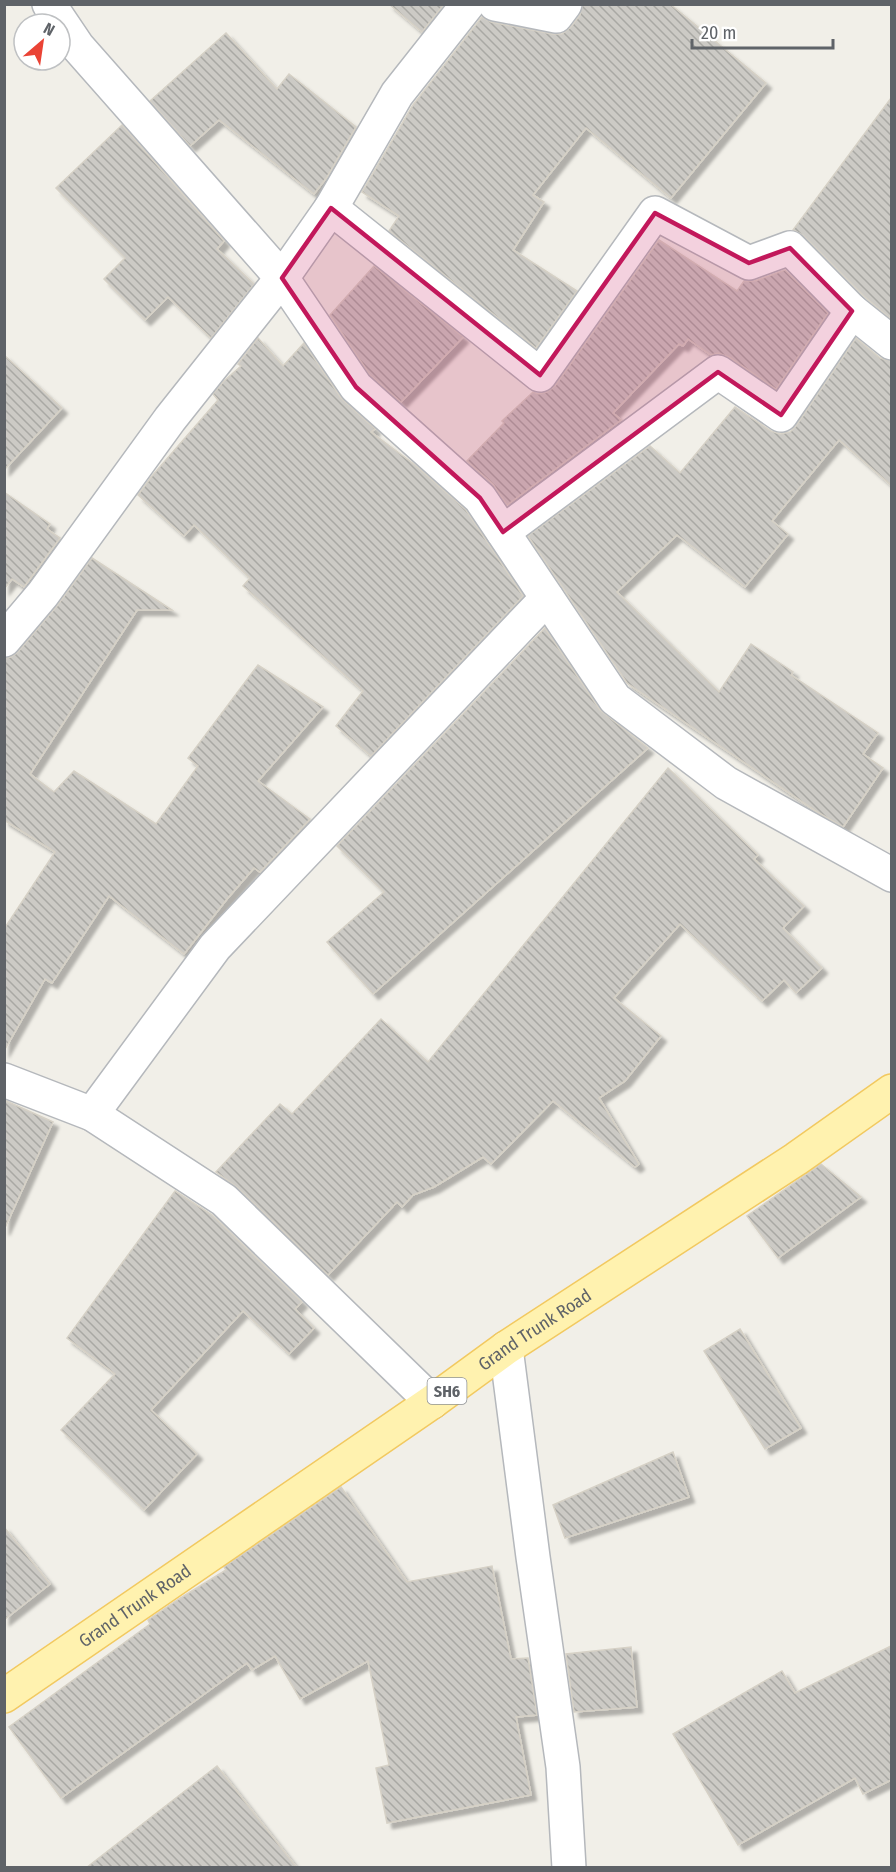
<svg xmlns="http://www.w3.org/2000/svg" width="896" height="1872" viewBox="0 0 896 1872" font-family="'Fira Sans Condensed',sans-serif">
<style>
.building{fill:url(#building-back-hatch);stroke:#d6d1c6;stroke-width:1.5;filter:url(#shadow)}
.lines{fill:none;stroke-linecap:round;stroke-linejoin:round}
.minor-casing{stroke:#b5b8bc;stroke-width:36}
.primary-casing{stroke:#f2c960;stroke-width:36}
.minor{stroke:#fff;stroke-width:33}
.primary{stroke:#fff2af;stroke-width:33}
.marked{fill:#c2185b;fill-opacity:0.2;stroke:#c2185b;stroke-width:4.5;stroke-linejoin:round}
.labels{text-anchor:middle;stroke-width:4.5;stroke-linejoin:round;paint-order:stroke}
.shield{fill:#fff;stroke:#8f9295;stroke-width:1.5}
.shield-label{font-size:16px;font-weight:bold;fill:#5f6368}
.street-label{font-size:18px;fill:#5f6368;stroke:#fff}
</style>
<defs>
<pattern id="building-back-hatch" width="6" height="6" patternUnits="userSpaceOnUse" patternTransform="scale(1.5)"><rect width="6" height="6" fill="#cccac5"/><path d="M-1 5l2 2M0 0l6 6M5-1l2 2" fill="none" stroke="#a9a8a4"/></pattern>
<filter id="shadow"><feDropShadow dx="5.5" dy="5.5" stdDeviation="1.5" flood-color="#0004"/></filter>
</defs>
<rect width="100%" height="100%" fill="#f1efe8"/>
<g class="building">
<path d="M389 4H444L422 32Z"/>
<path d="M583 4H670L766 83 671 198 586 128 533 195 544 202 513 250 577 291 536 348 389 231 399 216 362 192 413 105 482 17 491 22 552 34H562L571 27 580 15Z"/>
<path d="M226 33 277 89 289 74 356 127 327 177 314 194 219 120 190 146 150 101Z"/>
<path d="M891 98V319L865 297 803 235 793 230Z"/>
<path d="M122 125 224 241 217 249 254 284 211 338 168 297 145 320 104 279 125 258 56 188Z"/>
<path d="M659 240 737 291 744 281H755L785 270 828 313 776 389 729 357 718 353 711 355 688 339 683 346 679 344 613 413 621 420 507 505 493 484 467 461 504 423 502 421 533 392 538 394 547 392 555 386Z"/>
<path d="M374 266 463 337 401 402 370 375 330 315Z"/>
<path d="M258 338 283 366 304 343 341 398 375 429 371 432 415 465 466 510 523 596 371 756 336 726 363 691 243 586 250 578 194 525 184 536 138 495 152 476 218 400 213 394 224 381 241 366 238 364Z"/>
<path d="M856 338 880 358 891 361V485L839 440 772 521 788 534 745 587 677 535 617 592 719 692 751 644 793 672 791 675 878 733 863 754 883 768 843 827 819 813 627 683 528 536 650 446 680 473 735 407 771 431 780 434 790 432 796 426Z"/>
<path d="M4 355 62 408 4 470Z"/>
<path d="M4 492 50 524 47 529 60 538 24 587 12 579 4 589Z"/>
<path d="M92 558 172 610H137L30 774 54 792 74 771 156 824 198 766 188 758 258 665 323 707 258 781 310 819 260 872 254 868 227 899 184 954 109 896 52 983 45 979 4 1051V929L55 852 4 820V658L11 657 18 652 57 606Z"/>
<path d="M545 628 600 710 648 748 373 994 327 942 384 892 337 846Z"/>
<path d="M668 768 758 855 754 859 804 906 783 928 822 968 796 993 784 980 762 1001 680 924 614 998 661 1036 625 1081 599 1098 639 1164 635 1167 553 1101 491 1164 483 1157 434 1187 413 1195 402 1207 397 1202 328 1275 237 1187 216 1172 280 1104 292 1114 381 1019 428 1062Z"/>
<path d="M4 1100 53 1122 4 1230Z"/>
<path d="M821 1164 861 1197 778 1258 747 1216Z"/>
<path d="M175 1191 212 1215 302 1302 295 1309 314 1328 289 1354 243 1311 151 1410 197 1454 144 1510 61 1430 115 1374 67 1338Z"/>
<path d="M740 1329 801 1428 765 1449 704 1351Z"/>
<path d="M673 1452 689 1497 565 1538 553 1505Z"/>
<path d="M341 1487 407 1582 492 1566 511 1659 528 1658 537 1715 516 1717 531 1795 387 1823 376 1768 389 1765 368 1661 300 1699 275 1656 252 1670 247 1663 61 1798 9 1727 150 1624 148 1620 179 1599 226 1570 224 1567Z"/>
<path d="M4 1527 50 1584 4 1620Z"/>
<path d="M891 1646V1780L863 1794 855 1778 738 1845 673 1734 782 1671 795 1693Z"/>
<path d="M631 1647 637 1707 574 1712 566 1654Z"/>
<path d="M217 1766 297 1868H86Z"/>
</g>
<g class="lines">
<g class="minor-casing">
<g id="minor">
<path d="M49 4 78 47 282 278 331 208 397 94 468 4"/>
<path d="M495 4 556 16 565 4"/>
<path d="M331 208 540 375 655 213 749 263 790 248 852 311"/>
<path d="M503 532 718 372 781 415 852 311 892 343"/>
<path d="M4 640 43 594 170 419 282 278 356 387 480 498 615 699 726 783 892 875"/>
<path d="M4 1080 92 1114 224 1200 432 1402"/>
<path d="M92 1114 215 947 547 598"/>
<path d="M506 1348 533 1557 563 1767 569 1868"/>
</g>
</g>
<g class="primary-casing">
<g id="primary">
<path id="s1" d="M4 1696 432 1402 506 1348 796 1159 892 1091"/>
</g>
</g>
<use href="#minor" class="minor"/>
<use href="#primary" class="primary"/>
</g>
<path class="marked" d="M331 208 540 375 655 213 749 263 790 248 852 311 781 415 718 372 503 532 480 498 356 387 282 278Z"/>
<g class="labels">
<rect class="shield" x="427.5" y="1378" width="39" height="26" rx="4.5"/>
<g class="shield-label">
<text x="447" y="1397">SH6</text>
</g>
<g class="street-label">
<text dy="6" stroke="none"><textPath href="#s1" startOffset="645">Grand Trunk Road</textPath></text>
<text dy="6" stroke="none"><textPath href="#s1" startOffset="159">Grand Trunk Road</textPath></text>
</g>
</g>
<rect width="896" height="1872" fill="none" stroke="#5f6368" stroke-width="12"/>
<g transform="translate(42 42) rotate(29)"><circle r="28" fill="#ffffff" stroke="#bfc1c3" stroke-width="1.5"/>
<path d="M0-4.5L10 22L0 15L-10 22Z" fill="#ea4335"/>
<text y="-9" font-size="16" font-weight="bold" text-anchor="middle" fill="#5f6368">N</text>
</g>
<path d="M692 39v9h141v-9" fill="none" stroke="#5f6368" stroke-width="3"/>
<text x="701" y="39" font-size="18" fill="#5f6368" stroke="#ffffff" stroke-width="4.5" paint-order="stroke">20 m</text>
</svg>
